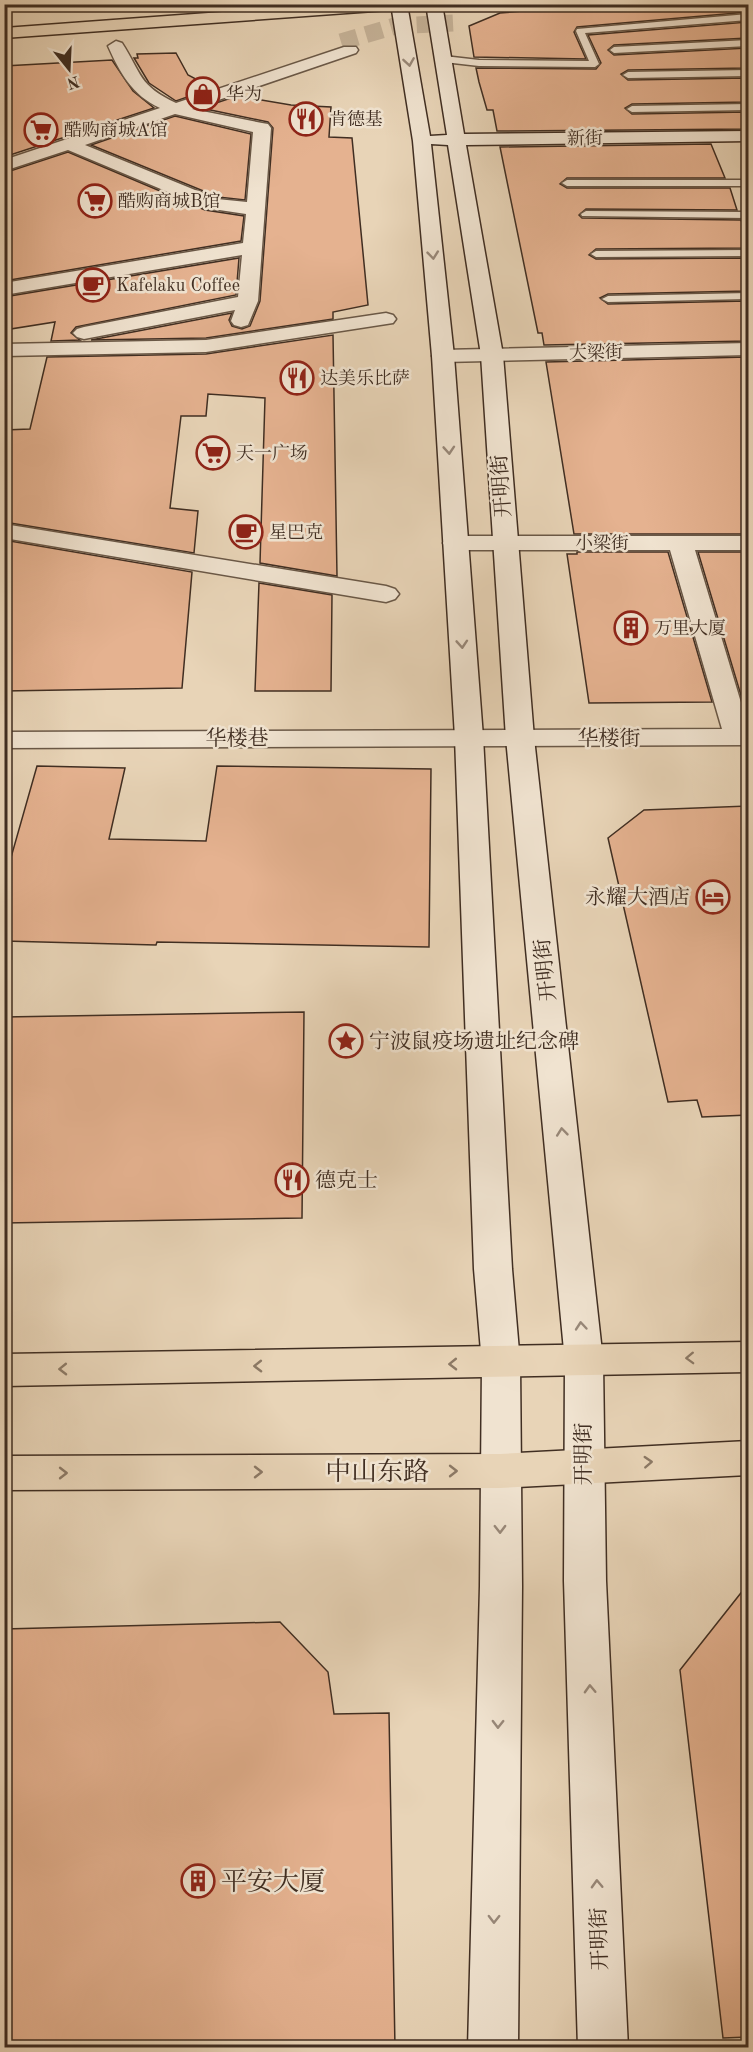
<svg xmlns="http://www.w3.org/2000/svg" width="753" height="2052" viewBox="0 0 753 2052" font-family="'Old Standard TT','Noto Serif SC',serif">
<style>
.building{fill:#e5b290;stroke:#402e22;stroke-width:1.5}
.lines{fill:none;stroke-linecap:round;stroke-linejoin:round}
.street-tunnel{stroke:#c6b399;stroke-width:17;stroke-dasharray:17 9;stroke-linecap:butt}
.lane-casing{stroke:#6a5847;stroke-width:3}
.street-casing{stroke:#6a5847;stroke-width:3}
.secondary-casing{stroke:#402e22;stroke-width:3}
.primary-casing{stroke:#402e22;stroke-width:3}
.lane{fill:#f0e3d0;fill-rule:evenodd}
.street{fill:#f0e3d0;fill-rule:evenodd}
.secondary{fill:#f0e3d0;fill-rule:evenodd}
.primary{fill:#e8d4b7;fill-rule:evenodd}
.oneway{stroke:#988879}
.oneway2{stroke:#8c7965}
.labels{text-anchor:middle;stroke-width:5;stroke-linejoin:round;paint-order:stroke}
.far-poi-label{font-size:18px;fill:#402e22;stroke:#f0e3d0;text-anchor:start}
.far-street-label{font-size:18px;fill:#402e22;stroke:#f0e3d0}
.street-label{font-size:21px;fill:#402e22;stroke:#f0e3d0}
.poi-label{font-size:21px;fill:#402e22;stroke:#f0e3d0;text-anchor:start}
.near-street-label{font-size:26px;fill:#402e22;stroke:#f0e3d0}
.near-poi-label{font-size:26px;fill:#402e22;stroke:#f0e3d0;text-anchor:start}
</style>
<rect width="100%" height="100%" fill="#e8d4b7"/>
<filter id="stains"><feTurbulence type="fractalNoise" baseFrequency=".00333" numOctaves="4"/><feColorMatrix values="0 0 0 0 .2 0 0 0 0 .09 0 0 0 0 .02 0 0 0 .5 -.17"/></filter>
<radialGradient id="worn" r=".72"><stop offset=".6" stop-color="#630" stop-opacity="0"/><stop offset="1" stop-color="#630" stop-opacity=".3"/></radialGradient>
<g class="building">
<path d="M603 4H748V12L577 27 574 32 586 59 474 57 469 26 500 13Z"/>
<path d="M748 22V38L614 45 608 50 614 55 748 48V68L628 70 621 74 628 80 748 78V102L632 104 625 108 632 114 748 112V129L497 131 493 110H487L479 82 476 68 596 69 601 63 588 35Z"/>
<path d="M176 53 188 75 213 88 176 101 149 83 134 58H138L137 54Z"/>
<path d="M112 60 133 91 154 108 4 157V66Z"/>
<path d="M237 96 291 105 331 107 329 137 352 138 368 305 333 312V319L206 338 91 340 232 313 229 320 232 326 242 329 250 326 260 301 273 128 268 122 201 108Z"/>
<path d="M175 116 251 134 245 200 218 197 91 145Z"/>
<path d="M711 144 725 178H567L560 184 567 188H730L737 210 586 209 579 215 582 218 741 220 748 239V248L596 249 589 255 596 259 748 258V291L608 294 600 298 608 304 748 301V341L544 345 542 333H538L500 147Z"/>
<path d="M68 152 205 210 244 216 241 241 4 281V173Z"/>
<path d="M239 258 236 295 76 327 71 333 80 340 51 341 55 322 4 330V297Z"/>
<path d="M333 335 337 576 260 563 265 398 208 394 206 416H181L170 508 198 511 194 553 4 522V430L30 429 47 357 206 354Z"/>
<path d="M748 357V534H574L546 362Z"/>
<path d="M4 540 192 572 182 688 4 691Z"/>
<path d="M577 552H668L712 702 589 703 567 554H577Z"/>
<path d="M698 552H748V702H743Z"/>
<path d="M259 583 332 595 331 691H255Z"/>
<path d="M37 766 125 768 109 839 206 841 217 766 431 769 429 947 157 942 156 945 4 941V882Z"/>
<path d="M748 806V1115L702 1117 697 1100 668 1102 608 838 644 810Z"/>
<path d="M304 1012 302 1218 4 1223V1017Z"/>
<path d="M748 1584V2037L723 2038 680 1670Z"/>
<path d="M280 1622 328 1672 334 1714 389 1713 395 2048H4V1629Z"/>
</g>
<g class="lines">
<path class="street-tunnel" d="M341 42 395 26 453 23"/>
<g class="lane-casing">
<g id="lane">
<path d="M748 14V20L585 33 599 64 595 67 479 66 444 62 440 59 444 56 479 60 589 61 576 31 577 29Z"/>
<path d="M748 40V46L614 53 610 50 614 47Z"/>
<path d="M748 70V76L628 78 623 75 628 72Z"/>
<path d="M748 104V110L632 112 627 109 632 106Z"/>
<path d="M748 180V186H567L562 183 567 180Z"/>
<path d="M586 211 747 212 748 218 582 216 581 214Z"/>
<path d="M748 250V256L596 257 591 254 596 251Z"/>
<path d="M748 293V299L608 302 602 299 608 296Z"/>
</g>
</g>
<g class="street-casing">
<g id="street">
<path d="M116 41 122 43C142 74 138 85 176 103L344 47H356L358 50 356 53 192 109 262 123 268 124 271 128 258 301 248 325 241 327 234 325 231 321 235 310 84 339 77 337 73 333 77 329 84 327 238 297 242 255 4 295V283L243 243 246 214 206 208 68 150 4 171V160L160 108C132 95 120 73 108 46ZM175 114 253 132 247 202 217 199 85 145Z"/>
<path d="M386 313 393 315 396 319 393 323 206 352 4 356V344L206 340Z"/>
<path d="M748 343V355L443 362 435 361 432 356 435 351 443 350Z"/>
<path d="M4 524 386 586 395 589 399 594 395 599 386 602 4 538Z"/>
<path d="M455 536H748V550H695L748 726V745L4 748V732L722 729 670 550H455L446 548 443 543 446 538Z"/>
</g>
</g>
<g class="secondary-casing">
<path id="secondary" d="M391 4H407L430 136 447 135 426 4H442L464 134 748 131V141L466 145 503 355 534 738 603 1361 606 1581 628 2048H578L564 1581 565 1361 506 738 481 355 448 145 431 144 454 356 483 737 512 1269 520 1363 522 1586 518 2048H468L480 1586 482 1363 474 1269 455 737 432 356 413 141Z"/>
</g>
<g class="primary-casing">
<g id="primary">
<path d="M331 4H409L402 9 4 38V28Z"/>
<path d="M748 1342V1372L4 1386V1354Z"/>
<path d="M748 1441V1475L500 1488 4 1490V1456L500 1454Z"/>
</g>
</g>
<use href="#lane" class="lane"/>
<use href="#street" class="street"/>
<use href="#secondary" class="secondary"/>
<use href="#primary" class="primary"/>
</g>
<defs><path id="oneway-chevron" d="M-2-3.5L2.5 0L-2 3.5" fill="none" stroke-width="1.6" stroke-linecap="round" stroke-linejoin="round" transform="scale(1.5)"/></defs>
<g class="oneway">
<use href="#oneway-chevron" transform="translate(409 62) rotate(81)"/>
<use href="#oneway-chevron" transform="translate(433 255) rotate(84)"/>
<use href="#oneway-chevron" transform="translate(449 450) rotate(86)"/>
<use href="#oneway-chevron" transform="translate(462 644) rotate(86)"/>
<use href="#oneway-chevron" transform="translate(562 1132) rotate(-96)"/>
<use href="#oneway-chevron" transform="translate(581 1326) rotate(-95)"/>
<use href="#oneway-chevron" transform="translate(500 1529) rotate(89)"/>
<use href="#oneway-chevron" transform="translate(590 1689) rotate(-92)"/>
<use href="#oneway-chevron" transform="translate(498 1724) rotate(91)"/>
<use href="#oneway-chevron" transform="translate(597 1884) rotate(-92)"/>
<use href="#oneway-chevron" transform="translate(494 1919) rotate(91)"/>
</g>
<g class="oneway2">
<use href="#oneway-chevron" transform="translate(690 1358) rotate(178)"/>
<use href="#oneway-chevron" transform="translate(453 1364) rotate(179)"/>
<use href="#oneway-chevron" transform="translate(258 1366) rotate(179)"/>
<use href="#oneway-chevron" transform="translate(63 1369) rotate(179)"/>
<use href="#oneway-chevron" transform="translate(648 1462) rotate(-3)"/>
<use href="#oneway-chevron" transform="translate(453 1471)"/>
<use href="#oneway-chevron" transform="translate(258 1472)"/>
<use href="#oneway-chevron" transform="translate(63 1473)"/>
</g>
<defs>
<g id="shop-ring" transform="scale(1.725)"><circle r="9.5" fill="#f0e3d0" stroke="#8f2418" stroke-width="1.5"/><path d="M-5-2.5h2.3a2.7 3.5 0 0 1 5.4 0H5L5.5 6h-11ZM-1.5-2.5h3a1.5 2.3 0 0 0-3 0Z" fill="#8f2418"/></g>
<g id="restaurant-ring" transform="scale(1.725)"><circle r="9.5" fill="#f0e3d0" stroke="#8f2418" stroke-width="1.5"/><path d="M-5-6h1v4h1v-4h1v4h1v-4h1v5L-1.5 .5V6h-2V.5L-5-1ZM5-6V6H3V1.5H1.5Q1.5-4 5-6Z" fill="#8f2418"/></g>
<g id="supermarket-ring" transform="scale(1.725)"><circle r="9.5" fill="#f0e3d0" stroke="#8f2418" stroke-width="1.5"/><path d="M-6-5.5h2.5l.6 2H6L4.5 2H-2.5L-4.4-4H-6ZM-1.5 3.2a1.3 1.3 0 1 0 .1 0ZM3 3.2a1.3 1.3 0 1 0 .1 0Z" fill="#8f2418"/></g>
<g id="cafe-ring" transform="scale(1.725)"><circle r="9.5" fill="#f0e3d0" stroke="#8f2418" stroke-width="1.5"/><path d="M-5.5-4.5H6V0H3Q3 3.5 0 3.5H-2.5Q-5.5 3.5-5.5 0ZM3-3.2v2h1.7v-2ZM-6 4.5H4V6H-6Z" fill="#8f2418"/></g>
<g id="building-ring" transform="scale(1.725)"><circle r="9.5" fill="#f0e3d0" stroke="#8f2418" stroke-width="1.5"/><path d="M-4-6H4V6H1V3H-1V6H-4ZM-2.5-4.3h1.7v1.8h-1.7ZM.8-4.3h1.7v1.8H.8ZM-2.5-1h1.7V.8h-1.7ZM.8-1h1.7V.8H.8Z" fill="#8f2418"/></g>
<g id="hotel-ring" transform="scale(1.725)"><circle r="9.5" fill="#f0e3d0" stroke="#8f2418" stroke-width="1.5"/><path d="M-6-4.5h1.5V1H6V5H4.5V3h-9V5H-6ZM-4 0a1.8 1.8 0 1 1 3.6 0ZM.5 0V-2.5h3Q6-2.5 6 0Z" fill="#8f2418"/></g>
<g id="sight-ring" transform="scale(1.725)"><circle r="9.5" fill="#f0e3d0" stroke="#8f2418" stroke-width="1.5"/><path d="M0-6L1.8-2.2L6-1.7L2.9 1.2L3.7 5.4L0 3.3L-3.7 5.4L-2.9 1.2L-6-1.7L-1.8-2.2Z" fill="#8f2418"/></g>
</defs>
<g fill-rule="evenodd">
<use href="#shop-ring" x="203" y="94"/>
<use href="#restaurant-ring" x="306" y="119"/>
<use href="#supermarket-ring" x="41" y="130"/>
<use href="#supermarket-ring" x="95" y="201"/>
<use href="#cafe-ring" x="93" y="285"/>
<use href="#restaurant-ring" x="297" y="378"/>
<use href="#supermarket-ring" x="213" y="453"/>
<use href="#cafe-ring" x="246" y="532"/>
<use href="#building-ring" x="631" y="628"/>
<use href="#hotel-ring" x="713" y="897"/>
<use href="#sight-ring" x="346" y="1041"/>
<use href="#restaurant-ring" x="292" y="1180"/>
<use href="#building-ring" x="198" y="1881"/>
</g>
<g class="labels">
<g class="far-poi-label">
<text x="226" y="100">华为</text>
<text x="329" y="125">肯德基</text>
<text x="64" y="136">酷购商城A馆</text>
<text x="118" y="207">酷购商城B馆</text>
<text x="116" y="291">Kafelaku Coffee</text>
<text x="320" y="384">达美乐比萨</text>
<text x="236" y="459">天一广场</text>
<text x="269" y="538">星巴克</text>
<text x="654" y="634">万里大厦</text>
</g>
<g class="far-street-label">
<text transform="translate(585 138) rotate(-1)" y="6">新街</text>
<text transform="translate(596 352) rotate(-1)" y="6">大梁街</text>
<text x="602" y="549">小梁街</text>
</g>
<g class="street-label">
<text transform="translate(501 486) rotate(-94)" y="7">开明街</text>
<text x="237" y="745">华楼巷</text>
<text x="609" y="745">华楼街</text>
<text transform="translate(545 970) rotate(-96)" y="7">开明街</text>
<text transform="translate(583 1454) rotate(-90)" y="7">开明街</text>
<text transform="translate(599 1939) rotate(-92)" y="7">开明街</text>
</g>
<g class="poi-label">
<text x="690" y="904" text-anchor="end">永耀大酒店</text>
<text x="369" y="1048">宁波鼠疫场遗址纪念碑</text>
<text x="315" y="1187">德克士</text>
</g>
<g class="near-street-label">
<text x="377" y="1480">中山东路</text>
</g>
<g class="near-poi-label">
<text x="221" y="1890">平安大厦</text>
</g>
</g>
<rect width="753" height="2052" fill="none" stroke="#e8d4b7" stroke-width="24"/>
<rect x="6" y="6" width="741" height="2040" fill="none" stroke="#402e22" stroke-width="3"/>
<rect x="12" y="12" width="729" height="2028" fill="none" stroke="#402e22" stroke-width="1.5"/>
<g transform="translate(69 69) rotate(162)" stroke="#f0e3d0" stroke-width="4.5" paint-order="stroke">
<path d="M0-4.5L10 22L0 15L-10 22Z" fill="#402e22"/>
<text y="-9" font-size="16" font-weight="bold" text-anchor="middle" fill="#402e22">N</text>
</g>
<rect width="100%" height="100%" filter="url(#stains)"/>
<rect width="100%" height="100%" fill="url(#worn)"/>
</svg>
